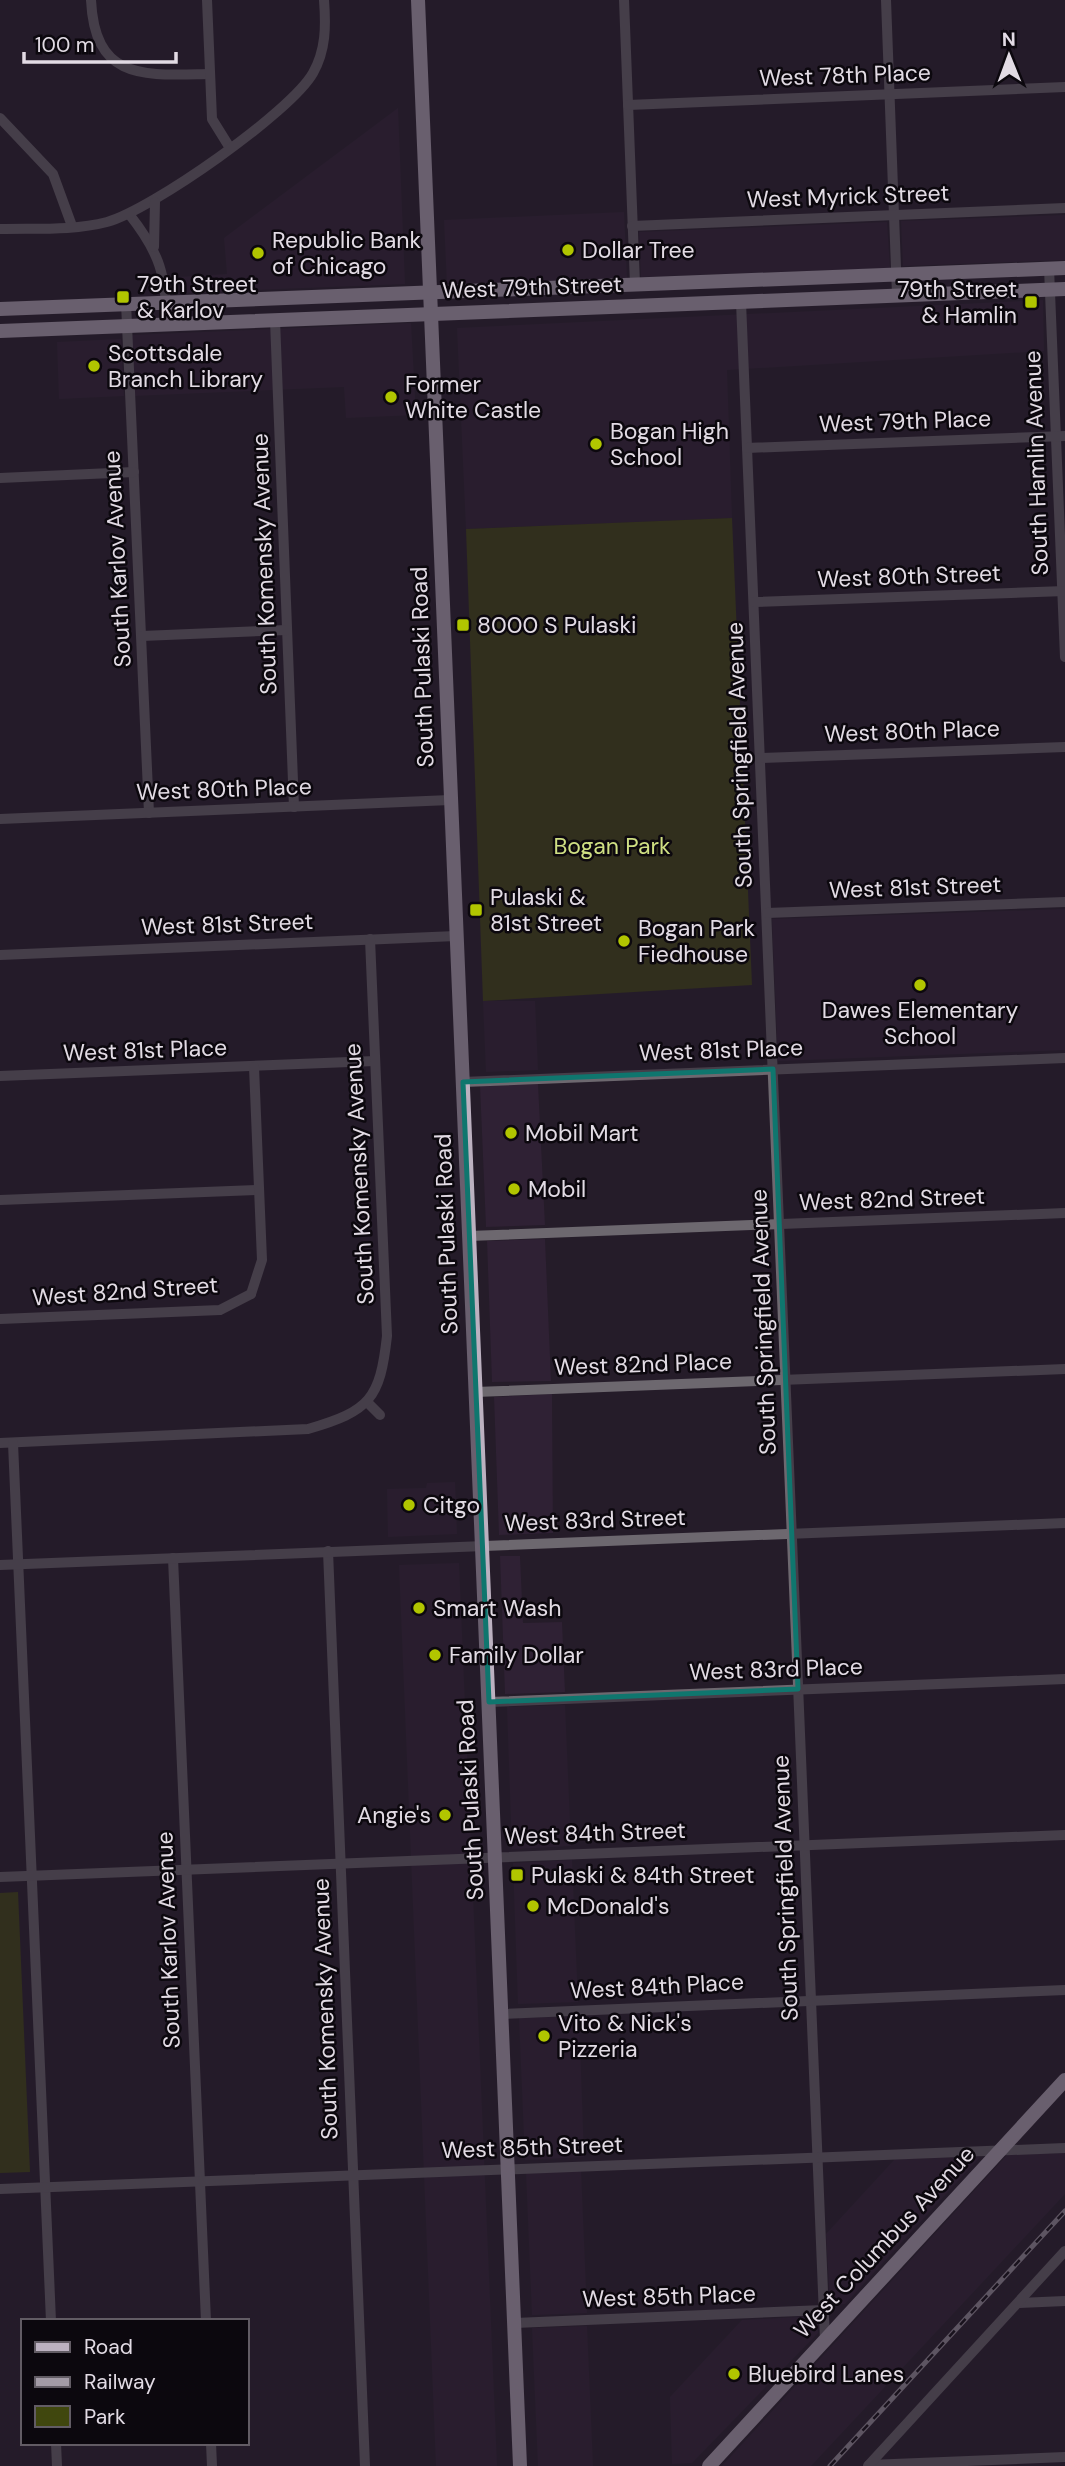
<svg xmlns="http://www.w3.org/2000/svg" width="1065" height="2466" viewBox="0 0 1065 2466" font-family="'DM Sans',sans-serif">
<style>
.built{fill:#2f2134}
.green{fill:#40470e}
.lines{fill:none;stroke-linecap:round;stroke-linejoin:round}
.minor{stroke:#6d686f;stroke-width:10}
.major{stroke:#bcb1c0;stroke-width:14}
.rail-casing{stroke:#a39ba6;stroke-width:5}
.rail{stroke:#0c080e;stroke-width:2.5;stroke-dasharray:8;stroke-linecap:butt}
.marked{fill:none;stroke:#0f766e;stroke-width:5;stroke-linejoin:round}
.poi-dot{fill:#b1c500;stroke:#0c080e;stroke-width:2.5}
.labels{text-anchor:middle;stroke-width:5;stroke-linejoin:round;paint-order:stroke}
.street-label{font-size:23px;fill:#e2dbe4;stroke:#0c080e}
.poi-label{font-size:23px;fill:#e2dbe4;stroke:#0c080e;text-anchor:start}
.park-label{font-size:23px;fill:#cfdf83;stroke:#0c080e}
</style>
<rect width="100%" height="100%" fill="#251c29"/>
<g class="built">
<path d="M398 108 405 284 179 293 178 277 227 274 224 238Z"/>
<path d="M624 212 627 278 447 285 444 220Z"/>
<path d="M1065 215V260L903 266 901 221Z"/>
<path d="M887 222 890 268 641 277 639 232Z"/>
<path d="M1043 300 1044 351 727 370 732 518 466 529 457 328Z"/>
<path d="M411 323 416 415 346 418 344 387 132 396 131 335Z"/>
<path d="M121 339 124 396 59 399 57 342Z"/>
<path d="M1065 909V1050L778 1061 772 919Z"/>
<path d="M483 1001H535L538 1070 486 1072Z"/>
<path d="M538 1084 545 1225 486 1227 480 1086Z"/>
<path d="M545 1239 551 1381 492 1382 487 1241Z"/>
<path d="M552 1394 553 1533 499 1535 494 1397Z"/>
<path d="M455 1482 457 1534 388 1537 387 1489 426 1488 427 1483Z"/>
<path d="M500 1556H520L523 1623 562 1622 565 1692 505 1694Z"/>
<path d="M459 1563 497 2466H436L399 1565Z"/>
<path d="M565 1705 571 1846 512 1849 507 1707Z"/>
<path d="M572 1860 578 2002 518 2004 513 1863Z"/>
<path d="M579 2016 584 2157 525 2160 519 2018Z"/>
<path d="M1065 2153V2194L811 2466H722L1007 2155Z"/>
<path d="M980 2157 845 2304 830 2305 826 2234 895 2159Z"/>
<path d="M581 2170 587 2313 532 2315 526 2172Z"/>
<path d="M817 2316 818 2333 692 2463 672 2464 670 2397 742 2320Z"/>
<path d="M587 2326 593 2466H538L532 2328Z"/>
</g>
<g class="green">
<path d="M732 518 752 985 483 1001 466 529Z"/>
<path d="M18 1892 30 2172 0 2173V1893Z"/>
</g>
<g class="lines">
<g class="minor">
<path d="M91 0C95 82 145 75 210 74"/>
<path d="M207 0 212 119 230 148"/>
<path d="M624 0 635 284"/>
<path d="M886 0 897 295"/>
<path d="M628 105 1065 87"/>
<path d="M0 118 53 174 72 226"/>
<path d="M129 214C160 253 166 275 167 324"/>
<path d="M632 226 1065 208"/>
<path d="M0 229C34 228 73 231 107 222 151 210 291 112 313 73 326 50 326 26 324 0"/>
<path d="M154 247 155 202"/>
<path d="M1049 268 1065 657"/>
<path d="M741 302 825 2340"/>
<path d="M126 303 149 813"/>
<path d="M275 320 294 807"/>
<path d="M747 448 1065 436"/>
<path d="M0 478 134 472"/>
<path d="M754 602 1065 591"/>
<path d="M142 636 287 630"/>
<path d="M760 758 1065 747"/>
<path d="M0 819 450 800"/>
<path d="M767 913 1065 902"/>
<path d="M0 955 456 936"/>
<path d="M0 1076 375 1061"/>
<path d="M463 1082 1065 1058"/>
<path d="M0 1200 259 1190"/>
<path d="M469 1236 1065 1213"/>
<path d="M251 1294 262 1260 254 1067"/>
<path d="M0 1319 220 1310 251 1294"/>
<path d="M475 1392 1065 1369"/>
<path d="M367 1402 380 1415"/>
<path d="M0 1443 308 1429C370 1411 380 1399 387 1336L370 939"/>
<path d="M13 1443 51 2321"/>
<path d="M328 1551 365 2466"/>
<path d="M173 1558 206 2321"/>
<path d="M0 1565 1065 1523"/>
<path d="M489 1702 1065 1679"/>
<path d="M0 1877 1065 1835"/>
<path d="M502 2014 1065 1990"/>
<path d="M0 2189 1065 2148"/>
<path d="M1019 2303 1065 2301"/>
<path d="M515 2323 824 2310"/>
<path d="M56 2443 57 2466"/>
<path d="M211 2443 212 2466"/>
<path d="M869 2465 1065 2457"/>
<path d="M868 2466 1065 2251"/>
</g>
<g class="major">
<path d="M418 0 520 2466"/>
<path d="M0 309 1065 268"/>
<path d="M0 331 1065 289"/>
<path d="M709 2466 1065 2080"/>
</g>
<g class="rail-casing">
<path id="rail" d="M830 2466 1065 2211"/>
</g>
<use href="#rail" class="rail"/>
</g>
<path d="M0 0H1065V2466H0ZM773 1069 798 1689 489 1702 463 1082Z" fill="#251c29" fill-opacity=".55" fill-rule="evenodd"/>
<path class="marked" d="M773 1069 798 1689 489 1702 463 1082Z"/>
<g class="poi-dot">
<circle cx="568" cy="250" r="7"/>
<circle cx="258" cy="253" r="7"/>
<rect x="116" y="290" width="14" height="14" rx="3.5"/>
<rect x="1024" y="295" width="14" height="14" rx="3.5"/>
<circle cx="94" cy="366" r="7"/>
<circle cx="391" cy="397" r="7"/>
<circle cx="596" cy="444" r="7"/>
<rect x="456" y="618" width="14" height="14" rx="3.5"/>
<rect x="469" y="903" width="14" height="14" rx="3.5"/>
<circle cx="624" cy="941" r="7"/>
<circle cx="920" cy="985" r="7"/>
<circle cx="511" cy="1133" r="7"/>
<circle cx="514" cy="1189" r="7"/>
<circle cx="409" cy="1505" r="7"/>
<circle cx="419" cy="1608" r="7"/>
<circle cx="435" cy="1655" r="7"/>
<circle cx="445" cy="1815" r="7"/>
<rect x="510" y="1868" width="14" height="14" rx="3.5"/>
<circle cx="533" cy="1906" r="7"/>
<circle cx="544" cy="2036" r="7"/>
<circle cx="734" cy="2374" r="7"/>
</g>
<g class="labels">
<g class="street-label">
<text transform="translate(845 75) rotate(-2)" y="8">West 78th Place</text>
<text transform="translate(848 196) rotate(-2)" y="8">West Myrick Street</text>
<text transform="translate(532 287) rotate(-2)" y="8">West 79th Street</text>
<text transform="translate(905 421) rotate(-2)" y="8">West 79th Place</text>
<text transform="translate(1036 463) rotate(-92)" y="8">South Hamlin Avenue</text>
<text transform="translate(117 559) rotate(-93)" y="8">South Karlov Avenue</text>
<text transform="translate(264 564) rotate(-92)" y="8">South Komensky Avenue</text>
<text transform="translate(909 576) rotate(-2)" y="8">West 80th Street</text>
<text transform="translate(422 667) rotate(-92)" y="8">South Pulaski Road</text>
<text transform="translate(912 731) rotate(-2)" y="8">West 80th Place</text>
<text transform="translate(739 755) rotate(-92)" y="8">South Springfield Avenue</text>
<text transform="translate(224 789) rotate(-2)" y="8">West 80th Place</text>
<text transform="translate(915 887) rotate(-2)" y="8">West 81st Street</text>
<text transform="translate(227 924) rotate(-2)" y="8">West 81st Street</text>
<text transform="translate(145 1050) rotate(-2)" y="8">West 81st Place</text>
<text transform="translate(721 1050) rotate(-2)" y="8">West 81st Place</text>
<text transform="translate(359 1174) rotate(-93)" y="8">South Komensky Avenue</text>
<text transform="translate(892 1199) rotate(-2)" y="8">West 82nd Street</text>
<text transform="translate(446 1234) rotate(-92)" y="8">South Pulaski Road</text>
<text transform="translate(125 1291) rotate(-4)" y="8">West 82nd Street</text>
<text transform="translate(763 1322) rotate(-92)" y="8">South Springfield Avenue</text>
<text transform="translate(643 1364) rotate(-2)" y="8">West 82nd Place</text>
<text transform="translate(595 1520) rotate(-2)" y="8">West 83rd Street</text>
<text transform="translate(776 1669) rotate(-2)" y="8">West 83rd Place</text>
<text transform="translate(470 1800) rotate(-93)" y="8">South Pulaski Road</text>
<text transform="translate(595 1833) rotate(-2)" y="8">West 84th Street</text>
<text transform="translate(785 1888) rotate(-92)" y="8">South Springfield Avenue</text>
<text transform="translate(168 1940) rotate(-92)" y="8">South Karlov Avenue</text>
<text transform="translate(657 1986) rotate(-3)" y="8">West 84th Place</text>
<text transform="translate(325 2009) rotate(-92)" y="8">South Komensky Avenue</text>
<text transform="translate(532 2147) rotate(-2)" y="8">West 85th Street</text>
<text transform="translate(884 2242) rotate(-47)" y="8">West Columbus Avenue</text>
<text transform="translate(669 2296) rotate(-2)" y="8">West 85th Place</text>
</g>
<g class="poi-label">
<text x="272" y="248">Republic Bank<tspan x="272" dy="26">of Chicago</tspan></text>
<text x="582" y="258">Dollar Tree</text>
<text x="137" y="292">79th Street<tspan x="137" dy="26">&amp; Karlov</tspan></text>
<text x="1017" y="297" text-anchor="end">79th Street<tspan x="1017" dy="26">&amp; Hamlin</tspan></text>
<text x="108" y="361">Scottsdale<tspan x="108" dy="26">Branch Library</tspan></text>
<text x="405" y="392">Former<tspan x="405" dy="26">White Castle</tspan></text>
<text x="610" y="439">Bogan High<tspan x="610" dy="26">School</tspan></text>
<text x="477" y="633">8000 S Pulaski</text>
<text x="490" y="905">Pulaski &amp;<tspan x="490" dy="26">81st Street</tspan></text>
<text x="638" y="936">Bogan Park<tspan x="638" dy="26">Fiedhouse</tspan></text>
<text x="920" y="1018" text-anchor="middle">Dawes Elementary<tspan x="920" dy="26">School</tspan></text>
<text x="525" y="1141">Mobil Mart</text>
<text x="528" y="1197">Mobil</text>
<text x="423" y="1513">Citgo</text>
<text x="433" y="1616">Smart Wash</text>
<text x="449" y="1663">Family Dollar</text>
<text x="431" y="1823" text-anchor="end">Angie's</text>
<text x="531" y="1883">Pulaski &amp; 84th Street</text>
<text x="547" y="1914">McDonald's</text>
<text x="558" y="2031">Vito &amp; Nick's<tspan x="558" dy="26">Pizzeria</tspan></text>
<text x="748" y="2382">Bluebird Lanes</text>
</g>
<g class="park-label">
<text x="612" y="854">Bogan Park</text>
</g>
</g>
<rect x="21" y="2319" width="228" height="126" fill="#0c080e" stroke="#625c64" stroke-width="2"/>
<rect x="35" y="2342" width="35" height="10" fill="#bcb1c0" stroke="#625c64" stroke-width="2"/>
<text x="84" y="2354" font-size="21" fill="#e2dbe4">Road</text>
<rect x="35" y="2377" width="35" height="10" fill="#a39ba6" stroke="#625c64" stroke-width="2"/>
<text x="84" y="2389" font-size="21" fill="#e2dbe4">Railway</text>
<rect x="35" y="2406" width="35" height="21" fill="#40470e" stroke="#625c64" stroke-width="2"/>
<text x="84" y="2424" font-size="21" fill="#e2dbe4">Park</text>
<g transform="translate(1009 56) rotate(359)" stroke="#0c080e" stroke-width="5" paint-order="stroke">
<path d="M0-5L12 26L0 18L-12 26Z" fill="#e2dbe4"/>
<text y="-10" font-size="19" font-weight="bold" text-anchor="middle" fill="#e2dbe4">N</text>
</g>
<path d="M24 52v10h152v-10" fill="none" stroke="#e2dbe4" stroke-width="3.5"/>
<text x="35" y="52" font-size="21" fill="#e2dbe4" stroke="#0c080e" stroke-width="5" paint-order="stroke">100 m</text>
</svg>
